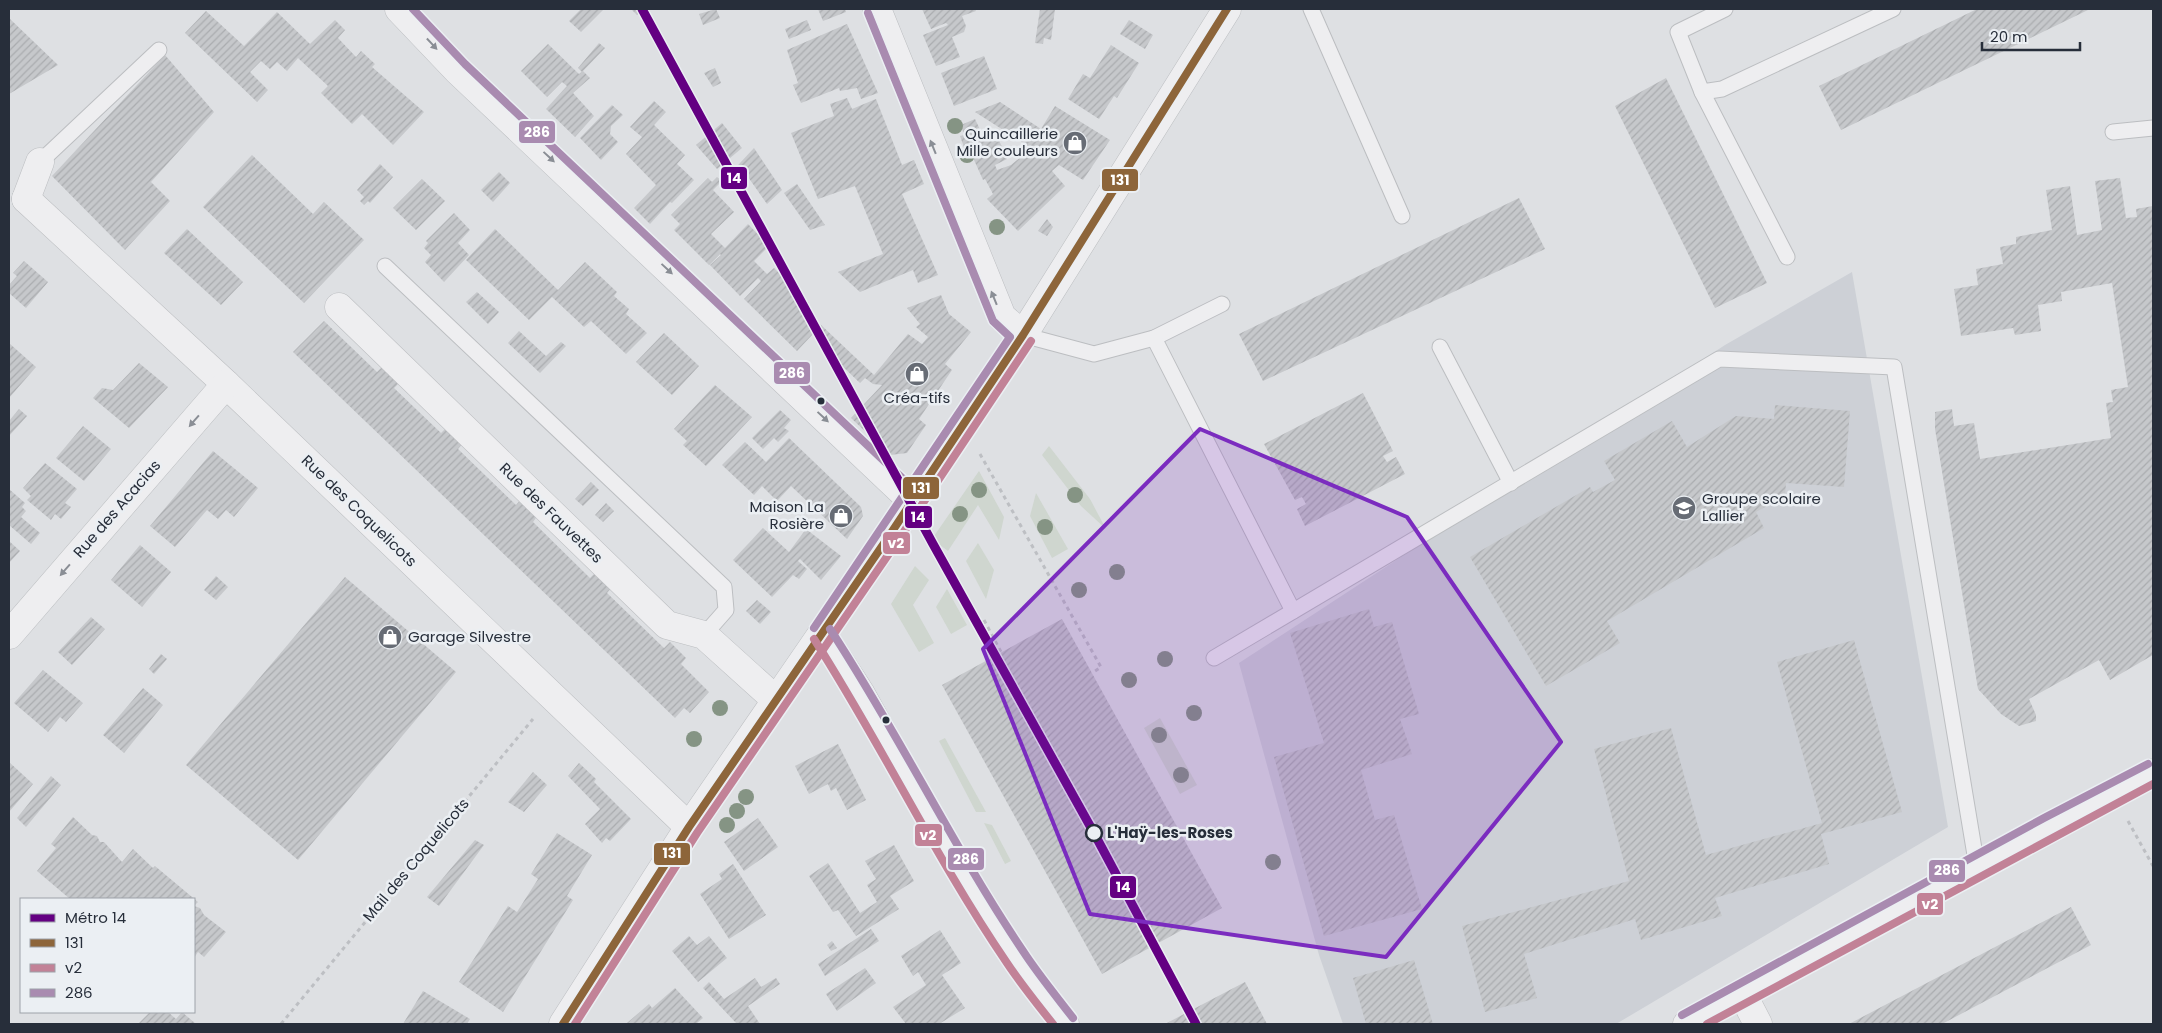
<svg xmlns="http://www.w3.org/2000/svg" width="2162" height="1033" viewBox="0 0 2162 1033" font-family="Poppins,sans-serif">
<style>
.built{fill:#cdd0d6}
.green{fill:#cfd6cf}
.building{fill:url(#building-hatch)}
.lines{fill:none;stroke-linecap:round;stroke-linejoin:round}
.service-casing{stroke:#bcbec1;stroke-width:17}
.minor-casing{stroke:#bcbec1;stroke-width:29}
.tertiary-casing{stroke:#bcbec1;stroke-width:29}
.path{stroke:#bdbfc3;stroke-width:3;stroke-dasharray:4 4;stroke-linecap:butt}
.service{stroke:#eeeef0;stroke-width:15}
.minor{stroke:#eeeef0;stroke-width:28}
.tertiary{stroke:#eeeef0;stroke-width:28}
.bus-1-casing{stroke:#ebeff3;stroke-width:11}
.bus-2-casing{stroke:#ebeff3;stroke-width:11}
.bus-3-casing{stroke:#ebeff3;stroke-width:11}
.bus-1{stroke:#8d653a;stroke-width:8}
.bus-2{stroke:#c28297;stroke-width:8}
.bus-3{stroke:#a98bb0;stroke-width:8}
.metro-1-casing{stroke:#ebeff3;stroke-width:12}
.metro-1{stroke:#640082;stroke-width:9}
.tree{fill:#859484}
.oneway{fill:#8a8e95}
.marked{fill:#7b2cbf;fill-opacity:0.2;stroke:#7b2cbf;stroke-width:4;stroke-linejoin:round}
.bus-dot{fill:#272e3a;stroke:#ebeff3;stroke-width:2}
.stop-dot{fill:#ebeff3;stroke:#272e3a;stroke-width:2.5}
.labels{text-anchor:middle;stroke-width:5;stroke-linejoin:round;paint-order:stroke}
.poi-label{font-size:15px;fill:#272e3a;stroke:#ebeff3;text-anchor:end}
.street-label{font-size:15px;fill:#272e3a;stroke:#ebeff3}
.stop-label{font-size:15px;font-weight:bold;fill:#272e3a;stroke:#ebeff3;text-anchor:start}
.line-badge{stroke:#ebeff3;stroke-width:2}
.badge-label{font-size:14px;text-anchor:middle;font-weight:bold;fill:#fff}
</style>
<defs>
<pattern id="building-hatch" width="6" height="6" patternUnits="userSpaceOnUse" patternTransform="scale(1.25)"><rect width="6" height="6" fill="#c6c8cb"/><path d="M-1 1l2-2M0 6l6-6M5 7l2-2" fill="none" stroke="#aaacaf"/></pattern>
</defs>
<rect width="100%" height="100%" fill="#dee0e3"/>
<path class="built" d="M1852 272 1948 827 1616 1024H1343L1319 955 1239 663 1725 345Z"/>
<g class="green">
<path d="M1049 446 1090 499 1106 529 1081 506 1042 455Z"/>
<path d="M979 471 1004 517 999 540 978 505 948 551 932 539Z"/>
<path d="M1036 493 1068 549 1052 558 1030 516Z"/>
<path d="M978 543 994 570 986 599 966 561Z"/>
<path d="M915 566 929 580 913 605 934 643 919 652 891 604Z"/>
<path d="M947 589 967 625 951 634 936 607Z"/>
<path d="M1160 718 1197 785 1180 794 1144 728Z"/>
<path d="M945 738 986 812H976L939 741Z"/>
<path d="M984 823 992 825 1011 861 1005 864Z"/>
</g>
<g class="building">
<path d="M581 9H604L581 32 569 21Z"/>
<path d="M631 9H643L637 15Z"/>
<path d="M716 9 720 18 703 25 699 14Z"/>
<path d="M818 9H845L846 12 823 21Z"/>
<path d="M922 9H975L976 11 962 16 966 26 964 32 952 37 960 57 936 66 923 35 948 25 946 23 931 29Z"/>
<path d="M1040 9H1055L1051 40 1044 38 1043 44 1035 43Z"/>
<path d="M1977 9H2090L1841 130 1819 86Z"/>
<path d="M206 11 244 46 277 12 310 44 335 20 345 30 338 38 356 57 361 51 375 64 372 67 424 112 393 145 362 114 352 124 321 93 328 86 298 58 287 71 277 62 270 69 261 61 250 72 268 90 257 102 185 33Z"/>
<path d="M9 18 58 65 9 94Z"/>
<path d="M807 20 811 30 789 39 785 29Z"/>
<path d="M1129 20 1153 35 1145 49 1120 34Z"/>
<path d="M847 24 878 93 861 99 857 88 840 91 839 88 801 103 793 85 798 83 787 50Z"/>
<path d="M599 43 605 48 582 72 578 68Z"/>
<path d="M548 44 579 74 583 71 590 78 573 93 594 116 575 137 546 109 567 86 562 82 547 97 521 71Z"/>
<path d="M1111 45 1139 63 1117 98 1114 96 1099 119 1068 99 1083 74 1090 78Z"/>
<path d="M165 55 214 112 151 182 170 201 125 250 52 176Z"/>
<path d="M984 56 997 89 954 106 941 73Z"/>
<path d="M715 68 721 83 713 87 704 73Z"/>
<path d="M1666 78 1767 283 1715 308 1615 106Z"/>
<path d="M847 98 852 109 876 99 902 165 914 160 924 184 902 194 938 275 918 283 913 270 860 292 838 272 883 254 855 186 818 199 791 133 834 116 830 104Z"/>
<path d="M654 101 666 112 654 125 685 155 677 164 694 180 672 203 670 202 650 224 634 208 656 185 626 154 642 137 630 127Z"/>
<path d="M1000 102 1041 129 1055 106 1110 140 1083 180 1059 165 1052 171 1065 186 1018 231 987 199 993 194 985 179 983 180 970 151 966 153 960 136 964 135 961 125 975 119 984 138 996 133 1007 159 995 165 997 170 1011 165 1027 152 1037 159 1042 155 975 112Z"/>
<path d="M612 105 623 115 611 126 610 134 618 142 601 160 580 138Z"/>
<path d="M722 123 742 148 717 169 696 145Z"/>
<path d="M754 148 782 190 767 204 748 177 737 189 726 178Z"/>
<path d="M252 155 313 214 324 202 364 240 304 303 203 207Z"/>
<path d="M380 164 393 177 370 203 368 201 364 205 360 201 364 197 357 190Z"/>
<path d="M499 172 510 183 493 202 481 190Z"/>
<path d="M717 177 722 181 713 190 734 212 711 234 725 248 748 224 769 246 754 261 767 274 774 268 809 303 803 308 874 375 908 334 922 344 928 337 916 327 920 324 907 308 941 295 949 314 971 332 945 364 952 370 919 419 926 425 907 453 890 455 851 418 882 385 873 384 865 378 860 383 816 341 818 339 813 334 797 351 744 299 761 281 758 278 740 296 710 265 721 255 720 254 709 265 674 230 680 224 671 215 708 178 712 182Z"/>
<path d="M2120 178 2126 218 2137 217 2136 209 2153 206V655L2110 680 2099 660 2029 699 2036 715V721L2019 726 2001 714 1978 689 1935 429V412L1952 409 1954 426 1974 423 1980 459 2111 438 2106 403 2113 402 2111 390 2128 387 2112 283 2061 292 2062 301 2038 305 2041 331 2015 335 2013 328 1961 336 1954 289 1978 285 1976 269 2003 264 2000 247 2016 244V237L2052 230 2046 190 2070 186 2077 235 2102 230 2095 181Z"/>
<path d="M422 179 445 201 416 230 393 208Z"/>
<path d="M797 184 825 225 810 230 784 193Z"/>
<path d="M1519 198 1545 249 1263 381 1239 334Z"/>
<path d="M454 213 470 230 458 243 469 255 444 282 425 262 431 255 424 248 428 243 426 241Z"/>
<path d="M1047 219 1053 227 1047 236 1038 231Z"/>
<path d="M187 229 243 282 221 305 164 253Z"/>
<path d="M495 229 558 290 585 262 617 292 614 296 629 309 626 314 647 333 626 354 591 321 584 327 552 297 529 320 466 260Z"/>
<path d="M24 261 48 282 26 308 9 293V285L17 276 13 273Z"/>
<path d="M477 292 499 312 488 324 466 302Z"/>
<path d="M324 321 377 372 383 366 400 382 394 388 441 433 447 427 463 443 458 449 516 505 521 499 538 515 533 522 590 578 596 572 612 587 607 593 664 648 670 642 686 658 681 664 709 692 690 713 684 708 675 718 293 352Z"/>
<path d="M519 331 546 356 561 342 566 346 540 373 508 343Z"/>
<path d="M664 333 699 366 672 395 636 362Z"/>
<path d="M9 343 36 367 9 398Z"/>
<path d="M139 363 168 387 129 428 93 398 102 388 113 390Z"/>
<path d="M715 385 752 417 706 466 683 445 687 441 674 429Z"/>
<path d="M1363 393 1393 451 1383 456 1387 462 1396 457 1405 474 1305 526 1297 509 1306 504 1302 497 1295 500 1264 444Z"/>
<path d="M1775 405 1850 411 1844 487 1786 483 1785 496 1756 512 1764 528 1607 621 1620 643 1546 686 1470 557 1590 487 1593 492 1615 480 1604 461 1672 421 1687 447 1736 416 1774 419Z"/>
<path d="M19 409 27 416 9 436V421Z"/>
<path d="M780 410 791 420 784 428 789 431 778 442 774 438 763 449 752 438Z"/>
<path d="M83 426 111 449 84 481 56 458Z"/>
<path d="M789 438 861 507 863 516 847 539 791 486 777 501 762 486 754 495 722 465 745 442 766 462Z"/>
<path d="M213 451 258 488 234 517 226 510 218 519 207 510 175 547 150 526Z"/>
<path d="M45 463 77 489 65 503 71 507 61 519 55 514 51 520 27 500 31 496 23 488Z"/>
<path d="M591 482 599 490 583 506 575 499Z"/>
<path d="M9 489 25 503 22 507 26 511 21 517 40 533 31 544 9 525Z"/>
<path d="M606 503 614 511 603 522 595 515Z"/>
<path d="M763 528 789 552 806 529 841 556 821 580 800 559 798 561 807 569 799 579 793 575 772 597 733 560Z"/>
<path d="M9 541 20 551 9 563Z"/>
<path d="M140 545 171 572 142 607 111 580Z"/>
<path d="M216 576 228 587 216 600 204 590Z"/>
<path d="M345 577 456 672 298 860 186 765Z"/>
<path d="M757 600 771 612 760 624 746 611Z"/>
<path d="M1369 609 1374 627 1392 622 1419 714 1400 719 1412 754 1361 770 1375 820 1394 815 1422 909 1324 936 1274 757 1324 743 1290 633Z"/>
<path d="M91 617 105 629 72 665 58 652Z"/>
<path d="M1062 619 1222 908 1102 974 942 685Z"/>
<path d="M1854 640 1902 812 1821 834 1829 864 1715 898 1722 916 1641 940 1635 919 1524 954 1537 998 1485 1012 1462 926 1629 881 1594 749 1671 728 1706 855 1822 823 1777 662Z"/>
<path d="M161 654 167 659 154 674 149 669Z"/>
<path d="M43 670 83 703 66 722 60 717 48 732 14 703Z"/>
<path d="M143 688 163 705 124 753 103 735Z"/>
<path d="M838 744 866 800 847 810 836 788 831 791 828 784 809 794 795 766Z"/>
<path d="M9 762 33 784 9 812Z"/>
<path d="M579 763 596 779 594 782 631 819 610 841 606 838 602 843 585 824 600 809 568 776Z"/>
<path d="M533 772 547 785 524 812 508 802Z"/>
<path d="M51 776 61 785 26 827 17 818Z"/>
<path d="M73 817 92 835 97 836 100 842H104L122 862 133 849 153 868 155 866 198 902 194 906 200 908 204 915 226 932 204 957 198 952 194 958V899H70L37 871 56 848 51 844Z"/>
<path d="M758 818 778 847 744 871 724 842Z"/>
<path d="M557 833 592 855 567 896 573 900 503 1012 459 982 508 906 517 912 538 879 531 874Z"/>
<path d="M475 840 484 845 439 906 427 897Z"/>
<path d="M894 845 914 881 890 896 899 909 856 936 838 910 833 912 809 876 828 863 860 913 877 902 867 885 876 879 865 861Z"/>
<path d="M733 864 766 915 729 939 700 894 722 879 719 874Z"/>
<path d="M2071 907 2091 945 1942 1024H1849Z"/>
<path d="M871 929 879 941 825 976 818 964Z"/>
<path d="M940 930 961 963 942 975 965 1008 939 1024H906L893 1007 926 985 918 972 913 976 901 956Z"/>
<path d="M689 936 697 945 709 936 727 958 698 982 672 951Z"/>
<path d="M832 941 837 948 831 951 827 945Z"/>
<path d="M1414 960 1433 1024H1366L1353 978Z"/>
<path d="M865 968 876 983 837 1011 826 994Z"/>
<path d="M755 978 761 987 776 978 780 984 748 1006 760 1024H737L703 988 709 982 724 999Z"/>
<path d="M1245 982 1267 1024H1165Z"/>
<path d="M675 988 703 1018 696 1024 627 1023 649 1004 652 1008Z"/>
<path d="M423 991 470 1019 467 1024H403Z"/>
<path d="M150 1012H168L176 1019 182 1012 196 1024H138Z"/>
</g>
<g class="lines">
<g class="service-casing">
<g id="service">
<path d="M1311 9 1402 216"/>
<path d="M1725 9 1678 32 1702 92 1722 89 1893 9"/>
<path d="M1702 92 1787 257"/>
<path d="M2113 132 2153 128"/>
<path d="M40 162 159 50"/>
<path d="M385 266 724 587 726 610 704 635"/>
<path d="M1023 335 1094 354 1154 338 1222 304"/>
<path d="M1154 338 1293 611"/>
<path d="M1440 347 1511 483"/>
<path d="M1214 658 1719 359 1894 367 1977 867"/>
</g>
</g>
<g class="minor-casing">
<g id="minor">
<path d="M399 9 458 71 912 501"/>
<path d="M877 9 1002 317 1023 335"/>
<path d="M26 199 226 384 689 827"/>
<path d="M26 199 40 162"/>
<path d="M339 307 667 625 704 635 776 700"/>
<path d="M822 634 861 694 935 828 1015 958 1065 1024"/>
<path d="M9 635 226 384"/>
<path d="M1743 995 1758 1024"/>
<path d="M1687 1024 2049 827 2153 773"/>
</g>
</g>
<g class="tertiary-casing">
<path id="tertiary" d="M563 1024 689 827 889 536 1023 335 1227 9"/>
</g>
<g class="path">
<path d="M980 454 1101 667 1092 673"/>
<path d="M984 620 1001 652"/>
<path d="M2128 821 2153 866"/>
<path d="M281 1024 533 719"/>
</g>
<use href="#service" class="service"/>
<use href="#minor" class="minor"/>
<use href="#tertiary" class="tertiary"/>
<g class="bus-1-casing">
<path id="bus-1" d="M563 1024 689 827 889 536 1023 335 1227 9"/>
</g>
<g class="bus-2-casing">
<g id="bus-2">
<path d="M814 639C882 745 936 859 1007 963 1021 984 1037 1004 1053 1024"/>
<path d="M575 1024 697 833 897 542 1031 341"/>
<path d="M1707 1024 2153 784"/>
</g>
</g>
<g class="bus-3-casing">
<g id="bus-3">
<path d="M413 9 465 64 919 494"/>
<path d="M814 628 1010 337 993 321 868 13"/>
<path d="M830 629C899 734 953 847 1023 951 1038 974 1056 996 1073 1018"/>
<path d="M1682 1015 2044 818 2148 764"/>
</g>
</g>
<use href="#bus-1" class="bus-1"/>
<use href="#bus-2" class="bus-2"/>
<use href="#bus-3" class="bus-3"/>
<g class="metro-1-casing">
<path id="metro-1" d="M642 9 933 544 1094 833 1196 1024"/>
</g>
<use href="#metro-1" class="metro-1"/>
</g>
<g class="tree">
<circle cx="955" cy="126" r="8"/>
<circle cx="967" cy="155" r="8"/>
<circle cx="997" cy="227" r="8"/>
<circle cx="979" cy="490" r="8"/>
<circle cx="1075" cy="495" r="8"/>
<circle cx="960" cy="514" r="8"/>
<circle cx="1045" cy="527" r="8"/>
<circle cx="1117" cy="572" r="8"/>
<circle cx="1079" cy="590" r="8"/>
<circle cx="1165" cy="659" r="8"/>
<circle cx="1129" cy="680" r="8"/>
<circle cx="720" cy="708" r="8"/>
<circle cx="1194" cy="713" r="8"/>
<circle cx="1159" cy="735" r="8"/>
<circle cx="694" cy="739" r="8"/>
<circle cx="1181" cy="775" r="8"/>
<circle cx="746" cy="797" r="8"/>
<circle cx="737" cy="811" r="8"/>
<circle cx="727" cy="825" r="8"/>
<circle cx="1273" cy="862" r="8"/>
</g>
<defs><path id="oneway-solid" d="M-6-.8H1V-3.2L6.5 0L1 3.2V.8H-6Z" transform="scale(1.25)"/></defs>
<g class="oneway">
<use href="#oneway-solid" transform="translate(432 44) rotate(47)"/>
<use href="#oneway-solid" transform="translate(933 147) rotate(-112)"/>
<use href="#oneway-solid" transform="translate(549 157) rotate(43)"/>
<use href="#oneway-solid" transform="translate(667 269) rotate(43)"/>
<use href="#oneway-solid" transform="translate(994 298) rotate(-112)"/>
<use href="#oneway-solid" transform="translate(823 417) rotate(43)"/>
<use href="#oneway-solid" transform="translate(194 421) rotate(131)"/>
<use href="#oneway-solid" transform="translate(65 570) rotate(131)"/>
</g>
<path class="marked" d="M1200 429 1407 517 1561 742 1386 957 1090 914 983 649Z"/>
<defs>
<g id="shop-disc" transform="scale(1.25)"><circle r="9.5" fill="#676c75" stroke="#ebeff3"/><path d="M-5-2.5h2.3a2.7 3.5 0 0 1 5.4 0H5L5.5 6h-11ZM-1.5-2.5h3a1.5 2.3 0 0 0-3 0Z" fill="#fff"/></g>
<g id="school-disc" transform="scale(1.25)"><circle r="9.5" fill="#676c75" stroke="#ebeff3"/><path d="M0-5L7-2L0 1L-7-2ZM-4 1L0 2.5L4 1V4Q0 6-4 4Z" fill="#fff"/></g>
</defs>
<g fill-rule="evenodd">
<use href="#shop-disc" x="1075" y="143"/>
<use href="#shop-disc" x="917" y="374"/>
<use href="#school-disc" x="1684" y="508"/>
<use href="#shop-disc" x="841" y="516"/>
<use href="#shop-disc" x="390" y="637"/>
</g>
<g class="bus-dot">
<circle cx="821" cy="401" r="4.5"/>
<circle cx="886" cy="720" r="4.5"/>
</g>
<circle class="stop-dot" cx="1094" cy="833" r="8"/>
<g class="labels">
<g class="poi-label">
<text x="1058" y="139">Quincaillerie<tspan x="1058" dy="17">Mille couleurs</tspan></text>
<text x="917" y="403" text-anchor="middle">Créa-tifs</text>
<text x="1702" y="504" text-anchor="start">Groupe scolaire<tspan x="1702" dy="17">Lallier</tspan></text>
<text x="824" y="512">Maison La<tspan x="824" dy="17">Rosière</tspan></text>
<text x="408" y="642" text-anchor="start">Garage Silvestre</text>
</g>
<g class="street-label">
<text transform="translate(117 509) rotate(-49)" y="5">Rue des Acacias</text>
<text transform="translate(359 511) rotate(44)" y="5">Rue des Coquelicots</text>
<text transform="translate(551 513) rotate(44)" y="5">Rue des Fauvettes</text>
<text transform="translate(416 860) rotate(-50)" y="5">Mail des Coquelicots</text>
</g>
<g class="stop-label">
<text x="1107" y="838">L'Haÿ-les-Roses</text>
</g>
</g>
<g class="line-badge">
<rect x="518" y="120" width="38" height="24" rx="5" fill="#a98bb0"/>
<rect x="720" y="166" width="28" height="24" rx="5" fill="#640082"/>
<rect x="1101" y="168" width="38" height="24" rx="5" fill="#8d653a"/>
<rect x="773" y="361" width="38" height="24" rx="5" fill="#a98bb0"/>
<rect x="902" y="476" width="38" height="24" rx="5" fill="#8d653a"/>
<rect x="904" y="505" width="29" height="24" rx="5" fill="#640082"/>
<rect x="882" y="531" width="29" height="24" rx="5" fill="#c28297"/>
<rect x="914" y="823" width="29" height="24" rx="5" fill="#c28297"/>
<rect x="653" y="842" width="38" height="24" rx="5" fill="#8d653a"/>
<rect x="947" y="847" width="38" height="24" rx="5" fill="#a98bb0"/>
<rect x="1928" y="859" width="38" height="24" rx="5" fill="#a98bb0"/>
<rect x="1109" y="875" width="28" height="24" rx="5" fill="#640082"/>
<rect x="1916" y="892" width="28" height="24" rx="5" fill="#c28297"/>
</g>
<g class="badge-label">
<text x="537" y="137">286</text>
<text x="734" y="183">14</text>
<text x="1120" y="185">131</text>
<text x="792" y="378">286</text>
<text x="921" y="493">131</text>
<text x="918" y="522">14</text>
<text x="896" y="548">v2</text>
<text x="928" y="840">v2</text>
<text x="672" y="858">131</text>
<text x="966" y="864">286</text>
<text x="1947" y="875">286</text>
<text x="1123" y="892">14</text>
<text x="1930" y="909">v2</text>
</g>
<rect width="2162" height="1033" fill="none" stroke="#272e3a" stroke-width="20"/>
<rect x="20" y="898" width="175" height="115" fill="#ebeff3" stroke="#9da2a9"/>
<rect x="30" y="914" width="25" height="8" fill="#640082" stroke="#9da2a9"/>
<text x="65" y="923" font-size="15" fill="#272e3a">Métro 14</text>
<rect x="30" y="939" width="25" height="8" fill="#8d653a" stroke="#9da2a9"/>
<text x="65" y="948" font-size="15" fill="#272e3a">131</text>
<rect x="30" y="964" width="25" height="8" fill="#c28297" stroke="#9da2a9"/>
<text x="65" y="973" font-size="15" fill="#272e3a">v2</text>
<rect x="30" y="989" width="25" height="8" fill="#a98bb0" stroke="#9da2a9"/>
<text x="65" y="998" font-size="15" fill="#272e3a">286</text>
<path d="M1982 42v8h98v-8" fill="none" stroke="#272e3a" stroke-width="2.5"/>
<text x="1990" y="42" font-size="15" fill="#272e3a" stroke="#ebeff3" stroke-width="4" paint-order="stroke">20 m</text>
</svg>
